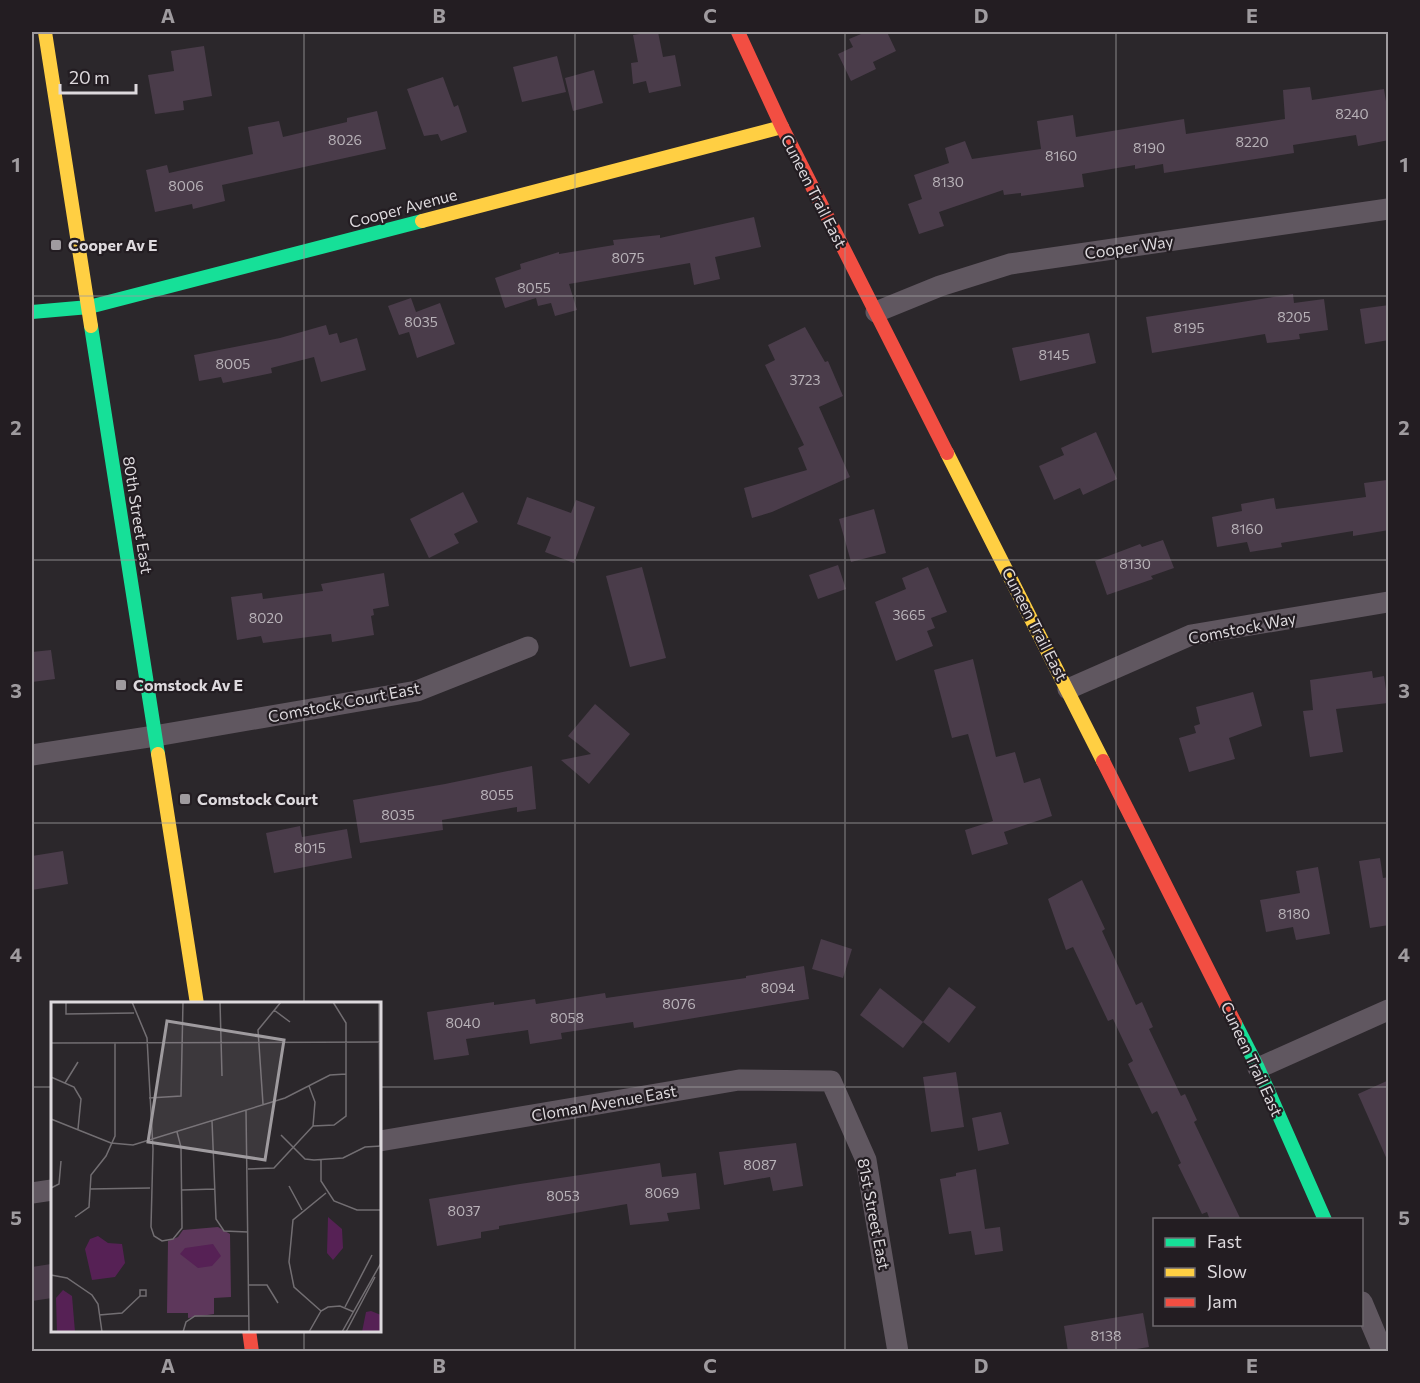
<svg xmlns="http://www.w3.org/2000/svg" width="1420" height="1383" viewBox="0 0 1420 1383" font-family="Commissioner,sans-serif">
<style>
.building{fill:#4a3c4a}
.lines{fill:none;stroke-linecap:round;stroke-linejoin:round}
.street{stroke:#605760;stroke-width:21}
.fast{stroke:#16e098;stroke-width:14}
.slow{stroke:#ffcf43;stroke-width:14}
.jam{stroke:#f24e42;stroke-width:14}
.grid{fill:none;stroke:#9f9b9f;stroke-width:1.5;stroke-opacity:0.55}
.poi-dot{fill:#9f9b9f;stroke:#231d22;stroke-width:2}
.labels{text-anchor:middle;stroke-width:4.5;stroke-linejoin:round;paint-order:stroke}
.number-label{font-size:14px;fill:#b8b2b8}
.street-label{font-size:16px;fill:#ddd9dd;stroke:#231d22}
.poi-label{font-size:16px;font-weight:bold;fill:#ddd9dd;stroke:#231d22;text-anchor:start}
.inset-road{fill:none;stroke:#726e72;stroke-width:1.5}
.view{fill:#9f9b9f;fill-opacity:0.15;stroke:#9f9b9f;stroke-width:3}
.inset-edge{fill:none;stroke:#ddd9dd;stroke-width:3}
.neatline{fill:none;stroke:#9f9b9f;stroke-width:2}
.grid-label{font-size:20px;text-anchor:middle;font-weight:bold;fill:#9f9b9f}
</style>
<rect width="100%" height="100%" fill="#2b272b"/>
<g class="building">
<path d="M653 32H658L663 57 675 55 681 86 649 93 646 81 633 84 631 63 638 62 633 35Z"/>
<path d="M866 32H887L896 51 873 62 876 69 851 81 838 54 853 47 849 39Z"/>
<path d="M204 46 212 96 183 101 184 110 155 114 148 75 174 71 171 51Z"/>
<path d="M557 56 566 92 522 102 513 67Z"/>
<path d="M594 70 603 103 573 111 565 78Z"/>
<path d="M443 77 454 107 458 105 467 132 441 141 438 134 424 136 407 89Z"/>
<path d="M1310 87 1312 100 1384 89 1389 120V140L1358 146 1356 135 1293 145 1294 153 1164 173 1163 164 1135 169V165L1082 174 1084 187 1021 196V193L1004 195 1003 190 939 212 944 226 919 234 908 204 922 199 914 175 949 163 945 148 965 141 972 159 1041 149 1037 121 1073 115 1076 137 1184 119 1186 134 1285 119 1283 90Z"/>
<path d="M377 111 386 149 222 185 225 201 193 209 192 204 155 212 146 170 167 165 169 173 253 154 248 127 279 121 283 137 347 122V118Z"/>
<path d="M754 217 761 247 715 257 720 279 694 285 690 263 569 284 577 310 555 316 551 303 538 306 536 298 505 308 495 278 521 269 520 264 559 252V254L614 245 613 240 660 235V238Z"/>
<path d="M1293 294 1294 303 1324 299 1328 330 1299 334 1300 339 1267 343 1265 334 1152 353 1146 317Z"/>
<path d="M411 298 416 312 440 303 455 344 417 358 409 332 399 335 388 306Z"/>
<path d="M1389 305V340L1365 344 1360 309Z"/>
<path d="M326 325 329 335 337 333 340 343 357 338 366 370 321 382 314 357 271 368 272 373 223 383 221 377 199 381 194 355 280 338Z"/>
<path d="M805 327 825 362 828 361 843 396 819 407 850 477 772 512 752 518 744 488 807 470 798 448 804 445 765 365 775 360 768 345Z"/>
<path d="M1089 333 1096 363 1020 381 1012 348Z"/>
<path d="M1096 432 1117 479 1083 495 1080 488 1054 500 1039 466 1064 455 1061 448Z"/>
<path d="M1387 480 1389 530 1353 536V531L1281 543 1282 547 1250 552 1247 542 1217 547 1212 517 1242 511 1241 504 1274 498 1276 509 1366 497 1364 483Z"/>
<path d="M463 492 478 522 454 534 459 543 429 558 410 519Z"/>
<path d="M527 497 571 513 576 500 595 507 574 563 545 552 551 537 517 524Z"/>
<path d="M874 509 886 553 851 562 839 519Z"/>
<path d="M1163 540 1174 568 1151 576 1153 579 1107 595 1095 561 1140 544 1142 547Z"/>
<path d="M838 565 846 589 818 599 809 575Z"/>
<path d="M642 567 666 658 630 667 606 576Z"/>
<path d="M928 567 947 612 931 618 935 628 927 631 933 646 896 661 875 602 906 589 902 578Z"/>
<path d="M384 573 389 606 373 609 374 615 371 616 374 635 332 642 331 634 263 643 261 636 237 640 231 597 262 593 263 599 323 591 321 584Z"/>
<path d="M51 650 55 679 32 682V652Z"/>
<path d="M973 659 996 757 1015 752 1024 783 1040 778 1052 816 1004 832 1008 844 972 855 965 830 993 821 968 734 952 738 934 670Z"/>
<path d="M1372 671 1373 678 1384 676 1388 703 1336 709 1343 752 1310 757 1303 711 1313 710 1310 680Z"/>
<path d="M1253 692 1262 726 1229 738 1235 759 1189 772 1179 738 1196 733 1194 726 1200 724 1196 707Z"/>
<path d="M595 704 630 734 589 784 561 760 591 754 568 736Z"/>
<path d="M532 766 536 809 517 812V807L442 820 443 830 360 843 353 800 445 784Z"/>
<path d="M300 826 302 837 347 829 352 858 274 873 266 833Z"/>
<path d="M63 851 68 884 32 890V856Z"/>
<path d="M1380 858 1383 878 1389 877V925L1370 928 1359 861Z"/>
<path d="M1318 867 1330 934 1296 940 1293 927 1266 932 1260 900 1300 893 1296 871Z"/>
<path d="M1082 880 1105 929 1102 931 1136 1005 1142 1002 1153 1027 1149 1029 1181 1096 1185 1094 1197 1120 1194 1122 1241 1220H1210L1207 1212 1202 1214 1178 1165 1181 1163 1157 1111 1152 1114 1128 1064 1133 1061 1113 1019 1108 1021 1073 947 1066 950 1048 899Z"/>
<path d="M821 939 852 949 843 978 812 969Z"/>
<path d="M804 966 809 999 634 1028 633 1022 561 1033 562 1039 530 1044 528 1030 466 1039 469 1055 434 1060 427 1012 494 1002V1005L535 999 536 1004 605 993 606 998 746 978V976Z"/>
<path d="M949 987 976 1007 949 1043 923 1022Z"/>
<path d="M880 988 923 1022 903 1048 860 1015Z"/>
<path d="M956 1072 964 1127 931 1132 923 1077Z"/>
<path d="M1389 1080V1164L1358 1094Z"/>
<path d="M1001 1112 1009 1144 978 1151 972 1118Z"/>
<path d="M796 1143 803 1186 773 1191 770 1177 724 1185 719 1152Z"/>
<path d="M660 1163 662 1177 696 1173 700 1209 667 1213 669 1221 630 1225 627 1204 499 1226V1229L481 1232V1238L437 1246 429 1199 520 1184Z"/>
<path d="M976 1169 985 1229 1000 1227 1003 1251 975 1255 971 1231 949 1234 940 1179 956 1176V1173Z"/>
<path d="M51 1264 52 1298 32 1301V1267Z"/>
<path d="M1143 1313 1149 1347 1118 1352H1068L1064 1326Z"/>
</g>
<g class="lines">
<g class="street">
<path d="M876 312 940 286 1010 264 1388 209"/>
<path d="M1068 689 1191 635 1388 602"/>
<path d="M32 755 155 736 417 691 528 647"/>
<path d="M1258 1068 1388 1010"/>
<path d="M380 1141 739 1080 831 1081 866 1160 898 1352"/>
<path d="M32 1193 52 1190"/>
<path d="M1362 1302 1383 1352"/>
</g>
<g class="fast">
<path d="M32 312 89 307 422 221"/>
<path d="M91 326 158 754"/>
<path d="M1235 1023 1258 1068 1325 1220"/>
</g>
<g class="slow">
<path d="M45 32 91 326"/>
<path d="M422 221 782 127"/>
<path d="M947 453 1103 761"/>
<path d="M158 754 197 1004"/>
</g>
<g class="jam">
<path d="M738 32 782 127 947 453"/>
<path d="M1103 761 1235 1023"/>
<path d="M249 1330 252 1352"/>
</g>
</g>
<path class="grid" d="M304 32V1004M575 32V1352M845 32V1352M1116 32V1352M32 296H1388M32 560H1388M32 823H1388M32 1087H52M380 1087H1388M304 1330V1352"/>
<g class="poi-dot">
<rect x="50" y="239" width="12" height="12" rx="3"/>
<rect x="115" y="679" width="12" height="12" rx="3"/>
<rect x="179" y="793" width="12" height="12" rx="3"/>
</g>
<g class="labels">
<g class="number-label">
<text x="1352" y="119">8240</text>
<text x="345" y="145">8026</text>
<text x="1252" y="147">8220</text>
<text x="1149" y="153">8190</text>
<text x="1061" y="161">8160</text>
<text x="948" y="187">8130</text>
<text x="186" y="191">8006</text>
<text x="628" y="263">8075</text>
<text x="534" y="293">8055</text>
<text x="1294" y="322">8205</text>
<text x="421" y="327">8035</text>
<text x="1189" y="333">8195</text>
<text x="1054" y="360">8145</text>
<text x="233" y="369">8005</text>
<text x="805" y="385">3723</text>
<text x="1247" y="534">8160</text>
<text x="1135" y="569">8130</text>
<text x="909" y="620">3665</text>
<text x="266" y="623">8020</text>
<text x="497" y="800">8055</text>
<text x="398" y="820">8035</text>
<text x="310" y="853">8015</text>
<text x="1294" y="919">8180</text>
<text x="778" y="993">8094</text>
<text x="679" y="1009">8076</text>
<text x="567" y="1023">8058</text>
<text x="463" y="1028">8040</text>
<text x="760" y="1170">8087</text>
<text x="662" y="1198">8069</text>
<text x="563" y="1201">8053</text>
<text x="464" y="1216">8037</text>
<text x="1106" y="1341">8138</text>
</g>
<g class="street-label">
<text transform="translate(814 191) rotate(63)" y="6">Cuneen Trail East</text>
<text transform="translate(403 208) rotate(-15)" y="6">Cooper Avenue</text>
<text transform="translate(1129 247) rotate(-8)" y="6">Cooper Way</text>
<text transform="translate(138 515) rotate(81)" y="6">80th Street East</text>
<text transform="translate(1035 624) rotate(63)" y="6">Cuneen Trail East</text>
<text transform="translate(1242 628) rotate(-11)" y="6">Comstock Way</text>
<text transform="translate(344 702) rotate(-11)" y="6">Comstock Court East</text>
<text transform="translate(1252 1059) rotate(65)" y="6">Cuneen Trail East</text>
<text transform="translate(604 1103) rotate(-10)" y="6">Cloman Avenue East</text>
<text transform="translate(874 1214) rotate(79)" y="6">81st Street East</text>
</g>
<g class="poi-label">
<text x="68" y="251">Cooper Av E</text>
<text x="133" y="691">Comstock Av E</text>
<text x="197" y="805">Comstock Court</text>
</g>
</g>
<g transform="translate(51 1002)">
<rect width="330" height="330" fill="#2b272b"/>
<path d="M167 225 179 232 180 295 163 296V312L137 316V311H116L117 239 127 235 132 228Z" fill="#5d375b"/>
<path d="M277 215 291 227 292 246 282 258 276 251ZM47 234 57 241 71 242 74 261 64 275 41 278 34 247 39 237ZM162 242 170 254 161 264 147 266 129 252 134 246ZM12 288 21 294 24 330H6L5 296ZM320 309 330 313V330H311L315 310Z" fill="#562155"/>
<path class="inset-road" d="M15 0V12L83 11M81 0 96 36 102 147 100 225 103 234 111 239 122 237 131 226 130 145 126 130M169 0 171 74M328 0 329 144M223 8 239 20M0 41 330 40M0 75 23 85 30 97 27 127M14 81 27 60M98 96 130 94 132 0M212 102 207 28 230 0M195 108 198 330M0 117 60 141 82 143 234 96 279 73 295 72M161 119 165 217 173 229 197 230M262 124 283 123 295 114V21L282 0M230 133 254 157 263 158 292 156 314 145 330 144M270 158V179L283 199 306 208H330M197 167 223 166 262 124 264 100 258 84M238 184 251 208M0 186 8 182 10 159M39 187 99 186M131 188 164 187M24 215 38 205 40 173 55 154 64 134V41M0 273 16 276 41 293 47 302 51 330M198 283H216L227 301M294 305 321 253M270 309 243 285 238 260 242 218 275 191M48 313 71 311 89 294V288H95V294H89M132 330 135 320 144 314H198M258 330 270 309 277 305 289 304 303 310M291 330 330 261M295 330 324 275"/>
<path class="view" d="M116 19 233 38 214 158 97 140Z"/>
<rect width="330" height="330" class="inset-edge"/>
</g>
<rect width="1420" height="1383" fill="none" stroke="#231d22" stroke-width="66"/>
<rect x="1153" y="1218" width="210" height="108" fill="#231d22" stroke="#6d686d" stroke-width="1.5"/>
<rect x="1165" y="1238" width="30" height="9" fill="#16e098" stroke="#6d686d" stroke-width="1.5"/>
<text x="1207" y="1248" font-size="18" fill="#ddd9dd">Fast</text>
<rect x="1165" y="1268" width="30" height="9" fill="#ffcf43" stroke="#6d686d" stroke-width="1.5"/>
<text x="1207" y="1278" font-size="18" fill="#ddd9dd">Slow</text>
<rect x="1165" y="1298" width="30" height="9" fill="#f24e42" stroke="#6d686d" stroke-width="1.5"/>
<text x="1207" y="1308" font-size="18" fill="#ddd9dd">Jam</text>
<path d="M60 84v9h76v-9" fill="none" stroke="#ddd9dd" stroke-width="3"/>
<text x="69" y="84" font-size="18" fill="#ddd9dd" stroke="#231d22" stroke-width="4.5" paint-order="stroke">20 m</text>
<rect x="33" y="33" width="1354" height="1317" class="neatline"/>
<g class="grid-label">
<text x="168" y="23">A</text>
<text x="439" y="23">B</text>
<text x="710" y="23">C</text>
<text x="981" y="23">D</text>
<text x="1252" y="23">E</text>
<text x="16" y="172">1</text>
<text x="1404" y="172">1</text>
<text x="16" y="435">2</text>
<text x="1404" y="435">2</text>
<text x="16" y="698">3</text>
<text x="1404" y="698">3</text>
<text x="16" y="962">4</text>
<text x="1404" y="962">4</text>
<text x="16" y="1225">5</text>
<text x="1404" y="1225">5</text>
<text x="168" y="1373">A</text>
<text x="439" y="1373">B</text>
<text x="710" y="1373">C</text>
<text x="981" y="1373">D</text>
<text x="1252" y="1373">E</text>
</g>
</svg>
